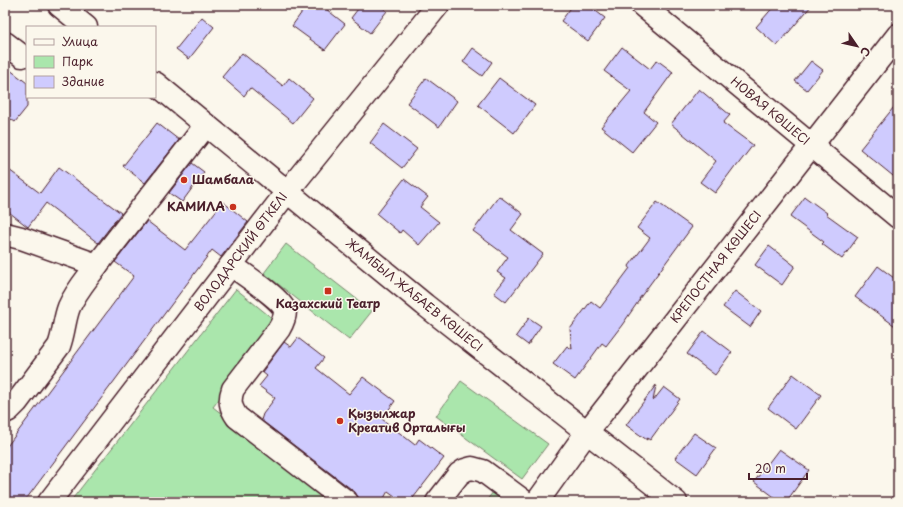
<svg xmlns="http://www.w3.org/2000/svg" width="903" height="507" viewBox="0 0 903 507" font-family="'Playpen Sans',sans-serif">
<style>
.green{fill:#aae6ac;stroke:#7a826c}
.building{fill:#cfcbfe;stroke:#4a1f2b}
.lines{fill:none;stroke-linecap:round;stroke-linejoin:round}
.minor-casing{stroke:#4a1f2b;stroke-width:25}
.major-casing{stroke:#4a1f2b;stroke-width:25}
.minor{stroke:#fbf7ec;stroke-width:22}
.major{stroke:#fbf7ec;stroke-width:22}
.poi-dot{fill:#c8321e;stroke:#fbf7ec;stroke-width:1.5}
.labels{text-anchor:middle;stroke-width:3;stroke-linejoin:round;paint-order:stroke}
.street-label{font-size:12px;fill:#4a1f2b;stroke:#fbf7ec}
.poi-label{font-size:12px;font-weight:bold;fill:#4a1f2b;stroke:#fbf7ec;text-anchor:start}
</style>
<rect width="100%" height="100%" fill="#fbf7ec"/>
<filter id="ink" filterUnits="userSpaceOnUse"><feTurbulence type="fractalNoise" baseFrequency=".025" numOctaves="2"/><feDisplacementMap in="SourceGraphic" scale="8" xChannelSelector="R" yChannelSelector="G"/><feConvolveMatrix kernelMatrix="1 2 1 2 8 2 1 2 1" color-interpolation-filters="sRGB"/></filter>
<g filter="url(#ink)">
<g class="green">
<path d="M286 244 372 311 349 340 264 273Z"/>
<path d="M236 289 278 323 213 407 334 502H70Z"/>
<path d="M461 381 548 444 522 479 436 416Z"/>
<path d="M494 491 507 502H485Z"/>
</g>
<g class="building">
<path d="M307 5H321L345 24 325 50 292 26Z"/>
<path d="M361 5H379L387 11 370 33 351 18Z"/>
<path d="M573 5H588L605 18 588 41 561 21Z"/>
<path d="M775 5H812L777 46 756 27Z"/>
<path d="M202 17 214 27 189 59 176 49Z"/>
<path d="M622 47 650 69 657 60 673 72 644 112 656 122 632 152 601 127 631 91 604 71Z"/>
<path d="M473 48 492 62 482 76 463 62Z"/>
<path d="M242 53 283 86 289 78 313 98 293 123 250 88 244 96 222 77Z"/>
<path d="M811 61 823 70 807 90 795 81Z"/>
<path d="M5 66 27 83V107L15 122 5 115Z"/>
<path d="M426 78 457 101 439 127 407 103Z"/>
<path d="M499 78 535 105 514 133 478 105Z"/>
<path d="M699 89 730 115 723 123 753 145 736 167 735 166 715 193 700 182 716 161 671 124Z"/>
<path d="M898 102V180L860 149Z"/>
<path d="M157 123 179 140 145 183 123 166Z"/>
<path d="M384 124 417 149 402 168 370 143Z"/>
<path d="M192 163 204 172 182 202 169 193Z"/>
<path d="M5 167 40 193 59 167 121 213 98 243 46 203 28 227 5 209Z"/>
<path d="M404 179 428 197 420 207 439 222 419 245 402 230 400 233 377 214Z"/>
<path d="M499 196 523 214 511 230 543 254 506 302 494 293 506 278 497 272 508 257 473 231Z"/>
<path d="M805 197 827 213 826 214 858 237 842 259 822 244 824 242 790 217Z"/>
<path d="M223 202 248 222 221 257 212 250 24 502H5V449L134 276 115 262 147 221 185 250Z"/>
<path d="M657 202 692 227 639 299H640L622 325 606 346 602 343 575 380 553 364 567 346 572 349 570 329 591 301 600 308 630 268 629 266 650 238 637 228Z"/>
<path d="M769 246 795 266 782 285 755 265Z"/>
<path d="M878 266 898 281V328L855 297Z"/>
<path d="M735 291 761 311 750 327 723 307Z"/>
<path d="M529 318 541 326 528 345 516 336Z"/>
<path d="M704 331 732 352 715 375 687 354Z"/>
<path d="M298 338 324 358 316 368 349 394 363 377 395 401 382 419 415 445 419 439 444 458 410 502H403L388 491 382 502H359L358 497 355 492 261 420 263 414 275 398 259 386 267 376 262 372 284 342 291 347Z"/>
<path d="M793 374 821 395 796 429 768 408Z"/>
<path d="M656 385 653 401 664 387 680 399 650 440 647 438V440L626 425Z"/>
<path d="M694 433 716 448 697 474 675 458Z"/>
<path d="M779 449 809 470 786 502H781L754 482Z"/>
</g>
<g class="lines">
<g class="minor-casing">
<g id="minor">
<path d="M642 5 898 217"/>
<path d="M5 43 22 56"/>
<path d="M5 234 21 238 97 265 206 125"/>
<path d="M231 265C242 273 283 300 285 311 285 317 282 324 279 329L233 389C229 400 230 407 237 417L347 502"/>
<path d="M5 412 9 410 17 402 59 346C64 333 64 320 69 307 76 291 87 279 97 265"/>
<path d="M49 502 287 192 438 5"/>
<path d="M437 502 459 474 465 470 472 468 483 471 525 502"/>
<path d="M537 502 587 432 898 35"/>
</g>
</g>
<g class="major-casing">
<g id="major">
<path d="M59 5 86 27"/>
<path d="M155 83 425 305 676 502"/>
</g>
</g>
<use href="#minor" class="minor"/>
<use href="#major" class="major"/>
</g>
</g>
<g class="poi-dot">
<circle cx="184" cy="180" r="4"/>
<circle cx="233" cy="207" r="4"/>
<rect x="324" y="287" width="8" height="8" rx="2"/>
<circle cx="340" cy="421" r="4"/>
</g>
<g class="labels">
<g class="street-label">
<text transform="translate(770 111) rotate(40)" y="4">НОВАЯ КӨШЕСІ</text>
<text transform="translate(241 252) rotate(-53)" y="4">ВОЛОДАРСКИЙ ӨТКЕЛІ</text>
<text transform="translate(716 267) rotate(-52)" y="4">КРЕПОСТНАЯ КӨШЕСІ</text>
<text transform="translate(414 295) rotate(39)" y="4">ЖАМБЫЛ ЖАБАЕВ КӨШЕСІ</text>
</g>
<g class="poi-label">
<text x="192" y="184">Шамбала</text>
<text x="225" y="211" text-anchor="end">КАМИЛА</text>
<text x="328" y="308" text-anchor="middle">Казахский Театр</text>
<text x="348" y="418">Қызылжар<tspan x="348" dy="14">Креатив Орталығы</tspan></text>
</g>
</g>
<rect width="903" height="507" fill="none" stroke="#fbf7ec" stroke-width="20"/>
<rect x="10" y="10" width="883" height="487" fill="none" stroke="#4a1f2b" stroke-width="1.5" filter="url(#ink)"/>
<rect x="26" y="26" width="130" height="72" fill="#fbf7ec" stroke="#b4a19f"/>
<rect x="34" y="39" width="20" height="6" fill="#fbf7ec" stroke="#b4a19f"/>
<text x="62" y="46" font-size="12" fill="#4a1f2b">Улица</text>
<rect x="34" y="56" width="20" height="12" fill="#aae6ac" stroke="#b4a19f"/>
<text x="62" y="66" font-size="12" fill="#4a1f2b">Парк</text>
<rect x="34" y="76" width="20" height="12" fill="#cfcbfe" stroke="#b4a19f"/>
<text x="62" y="86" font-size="12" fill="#4a1f2b">Здание</text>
<g transform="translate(857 46) rotate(124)" stroke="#fbf7ec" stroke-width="3" paint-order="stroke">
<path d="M0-3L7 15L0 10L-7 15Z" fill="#4a1f2b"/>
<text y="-6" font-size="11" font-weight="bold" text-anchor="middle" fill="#4a1f2b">С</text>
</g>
<path d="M749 473v6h58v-6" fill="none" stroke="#4a1f2b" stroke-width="2"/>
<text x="755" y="473" font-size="12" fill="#4a1f2b" stroke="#fbf7ec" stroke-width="3" paint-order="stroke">20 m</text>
</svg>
